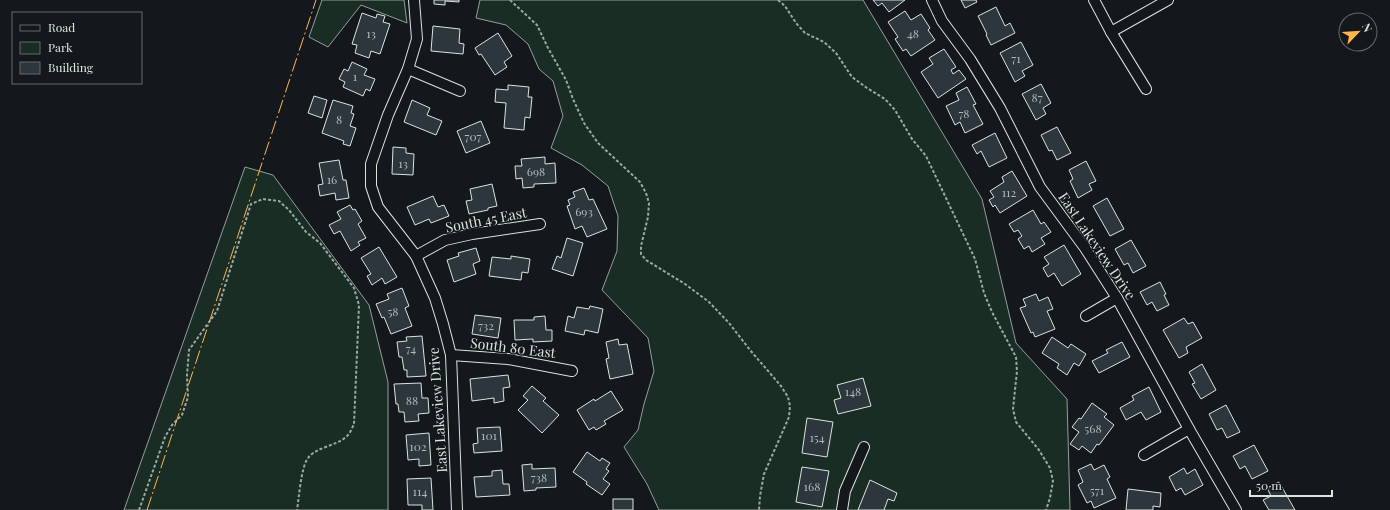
<svg xmlns="http://www.w3.org/2000/svg" width="1390" height="510" viewBox="0 0 1390 510" font-family="'Playfair Display',serif">
<style>
.green{fill:#1a2d24;stroke:#939e99}
.building{fill:#2c363c;stroke:#d8e6dc}
.lines{fill:none;stroke-linecap:round;stroke-linejoin:round}
.street-casing{stroke:#d8e6dc;stroke-width:12}
.path{stroke:#9da8a2;stroke-width:2;stroke-dasharray:3 2;stroke-linecap:butt}
.street{stroke:#14181c;stroke-width:10}
.power{stroke:#ffb74d;stroke-width:1;stroke-dasharray:14 3 2 3;stroke-linecap:butt}
.labels{text-anchor:middle;stroke-width:3;stroke-linejoin:round;paint-order:stroke}
.number-label{font-size:12px;fill:#adbab4}
.street-label{font-size:14px;fill:#d8e6dc;stroke:#14181c}
</style>
<rect width="100%" height="100%" fill="#14181c"/>
<g class="green">
<path d="M322 0H404L407 23 361 5 328 47 309 37Z"/>
<path d="M480 0H863L982 199 1016 343 1067 399 1070 510H659L647 484 624 447 638 430 644 404 654 371 648 338 602 290 617 251 618 216 608 186 582 165 551 148 563 116 553 81 539 69 528 44 506 25 476 18Z"/>
<path d="M245 167 273 175 369 305 388 382V510H124Z"/>
</g>
<g class="building">
<path d="M434 0H459V2L445 1V5L434 4Z"/>
<path d="M873 0H905L889 12 882 3 878 6Z"/>
<path d="M961 0H976L977 2 965 8Z"/>
<path d="M996 7 1005 26 1010 23 1015 33 991 45 986 35 987 34 978 16Z"/>
<path d="M905 11 911 20 921 14 930 28 928 30 935 40 911 56 906 49 903 51 895 39 898 37 888 22Z"/>
<path d="M362 13 376 18 377 14 385 16 383 22 390 24 380 54 371 51 369 58 355 53 357 45 352 44Z"/>
<path d="M433 26 460 29 459 43 464 44 463 54 431 51Z"/>
<path d="M498 33 512 56 504 62 507 67 495 75 481 54 479 55 475 48Z"/>
<path d="M1021 42 1033 65 1022 71 1025 76 1015 82 1000 53Z"/>
<path d="M944 49 956 67 951 70 953 74 959 70 966 79 938 98 921 72 933 64 929 58Z"/>
<path d="M352 62 367 69 364 75 375 79 370 91 366 89 363 96 343 87 345 82 339 79 344 69 348 71Z"/>
<path d="M1041 84 1051 103 1043 108 1046 114 1036 120 1022 94Z"/>
<path d="M508 85 529 87 528 97H532L530 118 525 117 524 130 504 128 506 103 495 102 496 89 508 90Z"/>
<path d="M967 87 976 104 973 105 983 124 965 133 960 122 955 125 946 106 959 100 956 93Z"/>
<path d="M314 96 327 100 322 118 308 113Z"/>
<path d="M333 100 353 106 351 113 354 114 350 126 356 128 350 146 343 144 344 141 322 133Z"/>
<path d="M412 100 430 108 427 115 442 121 436 135 404 122Z"/>
<path d="M481 121 490 143 466 153 457 131Z"/>
<path d="M1057 127 1071 153 1057 160 1052 150 1049 151 1041 135Z"/>
<path d="M995 133 1007 158 989 167 981 151 977 154 972 145Z"/>
<path d="M393 147 406 148V153L414 154 413 175 392 174Z"/>
<path d="M545 157V164L555 163 556 183 534 184V187L523 188 522 178 516 179 515 166H522L521 159Z"/>
<path d="M339 160 343 180H346L349 198 336 200 335 193 320 196 318 185 323 184 319 163Z"/>
<path d="M1086 161 1096 181 1089 184 1092 190 1078 198 1070 181 1073 179 1069 170Z"/>
<path d="M1012 171 1027 196 1000 213 995 205 993 207 989 200 994 197 990 191 1004 182 1002 177Z"/>
<path d="M492 184 497 206 488 208V210L469 214 466 201 472 200 470 189Z"/>
<path d="M584 188 589 200 593 199 607 229 587 237 582 226 575 229 567 206 570 205 568 200 575 197 573 192Z"/>
<path d="M433 196 438 207 444 205 449 216 431 223 429 219 415 225 407 207Z"/>
<path d="M1107 198 1124 229 1110 236 1093 206Z"/>
<path d="M350 205 353 210 355 209 362 221 358 224 366 238 358 242 360 245 351 251 340 231 334 234 329 225 341 219 337 212Z"/>
<path d="M1033 210 1041 224 1044 222 1051 232 1041 238 1045 244 1032 252 1029 246 1024 249 1018 239 1022 236 1018 230 1014 232 1009 224Z"/>
<path d="M567 238 583 243 573 276 552 269 557 256 561 258Z"/>
<path d="M1131 240 1146 266 1133 273 1128 263 1124 265 1115 249Z"/>
<path d="M1064 245 1081 274 1062 286 1054 273 1048 277 1043 268 1049 264 1044 257Z"/>
<path d="M379 247 397 277 385 284 382 278 372 285 367 276 371 274 361 258Z"/>
<path d="M476 248 480 261 473 264 476 274 454 282 447 260 459 256 458 253Z"/>
<path d="M511 256 530 259 528 273 522 272 521 280 489 276 492 257 511 259Z"/>
<path d="M1160 282 1166 294 1164 295 1169 305 1157 311 1152 302 1147 305 1140 292Z"/>
<path d="M402 288 409 306 405 308 412 326 391 334 384 317 382 318 376 304 389 299 387 294Z"/>
<path d="M1036 294 1039 301 1048 297 1053 309 1047 311 1055 329 1035 337 1033 332 1031 333 1020 308 1026 306 1023 299Z"/>
<path d="M590 306 603 309 598 333 585 330 584 335 565 331 568 316 574 318 577 307 589 309Z"/>
<path d="M475 315 501 318 498 338 472 334Z"/>
<path d="M545 316 546 330H552V341L533 342V339L515 340 514 320H534V317Z"/>
<path d="M1184 318 1188 324 1193 322 1202 338 1186 347 1188 353 1179 358 1163 330Z"/>
<path d="M422 336 426 376 407 377V370H404L402 357H399L397 342 407 341 406 337Z"/>
<path d="M1052 337 1068 348 1071 344 1086 354 1079 366 1074 363 1067 375 1057 368 1059 364 1042 353Z"/>
<path d="M618 339 619 345 627 344 633 374 610 379 606 359 609 358 606 342Z"/>
<path d="M1122 342 1130 357 1099 373 1092 361 1108 353 1106 350Z"/>
<path d="M1202 364 1216 390 1201 399 1192 384 1195 383 1189 372Z"/>
<path d="M508 375 510 387 503 388 504 401 494 403V398L472 401 470 379Z"/>
<path d="M863 378 871 406 838 414 834 400 841 398 837 385Z"/>
<path d="M421 383 422 398H428L429 413 418 414 419 421 405 422 404 412H399L398 404H396L394 384Z"/>
<path d="M532 386 546 398 543 401 559 415 542 433 518 410 528 400 523 396Z"/>
<path d="M1149 387 1161 412 1146 420 1141 412 1126 420 1120 408 1134 400 1132 396Z"/>
<path d="M611 391 623 410 604 421 606 424 596 430 594 427 589 430 577 410 594 399 595 401Z"/>
<path d="M1092 403 1107 414 1104 417 1114 425 1099 445 1097 444 1091 453 1082 446 1079 450 1070 444 1079 432 1072 427 1079 418 1081 419Z"/>
<path d="M1226 405 1240 432 1227 438 1222 428 1217 430 1209 414Z"/>
<path d="M807 418 833 422 827 457 802 453Z"/>
<path d="M500 427 502 451 474 453 473 444 478 443 477 428Z"/>
<path d="M429 433 431 465 419 466V459L408 460 406 435Z"/>
<path d="M1254 445 1268 471 1252 479 1245 466 1240 469 1233 456Z"/>
<path d="M587 452 600 461 602 458 610 463 606 469 609 471 603 479 610 484 602 495 586 484 587 482 573 472Z"/>
<path d="M532 464V469L555 468 556 487 536 488V490L524 491 522 465Z"/>
<path d="M1091 464 1094 470 1104 465 1110 477 1107 479 1116 498 1094 508 1091 501 1087 503 1078 485 1083 482 1078 470Z"/>
<path d="M802 467 829 471 822 507 796 502Z"/>
<path d="M1184 468 1187 474 1195 469 1203 485 1185 495 1181 488 1176 491 1169 477Z"/>
<path d="M502 470 503 484H509L510 495 476 497 474 477 492 476V471Z"/>
<path d="M431 478 433 510H422V505H408L407 479Z"/>
<path d="M870 480 897 493 894 501 888 499 884 510H858Z"/>
<path d="M1279 482 1295 510H1269L1263 500 1271 496 1267 488Z"/>
<path d="M1128 489 1161 493 1160 507 1153 506V510H1126Z"/>
<rect x="613" y="499" width="20" height="11"/>
</g>
<g class="lines">
<g class="street-casing">
<g id="street">
<path d="M414 0 417 39 408 69 388 115 371 164V186L378 207 416 256 435 298 443 324 451 355 457 510"/>
<path d="M932 0 942 21 970 59 1000 108 1040 187 1085 248 1117 298 1189 429 1236 510"/>
<path d="M1094 0 1111 32 1146 89"/>
<path d="M1111 32 1168 0"/>
<path d="M408 69 460 91"/>
<path d="M416 256 445 240 472 234 540 224"/>
<path d="M1086 316 1117 298"/>
<path d="M451 355 508 359 572 371"/>
<path d="M1144 455 1189 429"/>
<path d="M842 510 845 491 864 447"/>
</g>
</g>
<g class="path">
<path d="M510 0 537 25 548 48 566 80 573 99 584 123 598 143 640 182 646 193 649 203 648 217 641 246V254L646 260 685 284 709 302 729 323 750 350 781 386 788 397 790 406 789 417 764 474 760 496 759 510"/>
<path d="M778 0 785 6 796 23 805 33 824 42 836 53 852 77 867 88 885 99 895 110 912 139 926 156 975 259 984 293 992 312 1016 357 1017 371 1013 409 1016 422 1039 450 1050 468 1053 481 1050 498 1046 510"/>
<path d="M139 510 165 437 172 425 182 415 188 397 187 375 189 350 217 311 251 204 263 199 279 201 289 210 306 232 320 243 354 288 359 305 354 424C352 428 350 434 346 437 336 446 316 447 308 458 301 467 299 498 297 510"/>
</g>
<use href="#street" class="street"/>
<path class="power" d="M147 510 316 0"/>
</g>
<g class="labels">
<g class="number-label">
<text x="371" y="38">13</text>
<text x="913" y="38">48</text>
<text x="1016" y="63">71</text>
<text x="355" y="81">1</text>
<text x="1037" y="102">87</text>
<text x="964" y="118">78</text>
<text x="339" y="124">8</text>
<text x="473" y="141">707</text>
<text x="403" y="168">13</text>
<text x="536" y="176">698</text>
<text x="332" y="184">16</text>
<text x="1009" y="197">112</text>
<text x="584" y="216">693</text>
<text x="393" y="316">58</text>
<text x="486" y="330">732</text>
<text x="411" y="353">74</text>
<text x="853" y="396">148</text>
<text x="412" y="405">88</text>
<text x="1093" y="433">568</text>
<text x="489" y="440">101</text>
<text x="817" y="442">154</text>
<text x="418" y="451">102</text>
<text x="539" y="482">738</text>
<text x="812" y="491">168</text>
<text x="1097" y="495">571</text>
<text x="420" y="496">114</text>
</g>
<g class="street-label">
<text transform="translate(486 220) rotate(-11)" y="5">South 45 East</text>
<text transform="translate(1097 246) rotate(56)" y="5">East Lakeview Drive</text>
<text transform="translate(513 348) rotate(7)" y="5">South 80 East</text>
<text transform="translate(438 410) rotate(-94)" y="5">East Lakeview Drive</text>
</g>
</g>
<rect x="12" y="12" width="130" height="72" fill="#14181c" stroke="#626a69"/>
<rect x="20" y="25" width="20" height="6" fill="#14181c" stroke="#626a69"/>
<text x="48" y="32" font-size="12" fill="#d8e6dc">Road</text>
<rect x="20" y="42" width="20" height="12" fill="#1a2d24" stroke="#626a69"/>
<text x="48" y="52" font-size="12" fill="#d8e6dc">Park</text>
<rect x="20" y="62" width="20" height="12" fill="#2c363c" stroke="#626a69"/>
<text x="48" y="72" font-size="12" fill="#d8e6dc">Building</text>
<g transform="translate(1358 32) rotate(65)"><circle r="19" fill="#14181c" stroke="#626a69"/>
<path d="M0-3L7 15L0 10L-7 15Z" fill="#ffb74d"/>
<text y="-6" font-size="11" font-weight="bold" text-anchor="middle" fill="#d8e6dc">N</text>
</g>
<path d="M1250 490v6h82v-6" fill="none" stroke="#d8e6dc" stroke-width="2"/>
<text x="1256" y="490" font-size="12" fill="#d8e6dc" stroke="#14181c" stroke-width="3" paint-order="stroke">50 m</text>
</svg>
